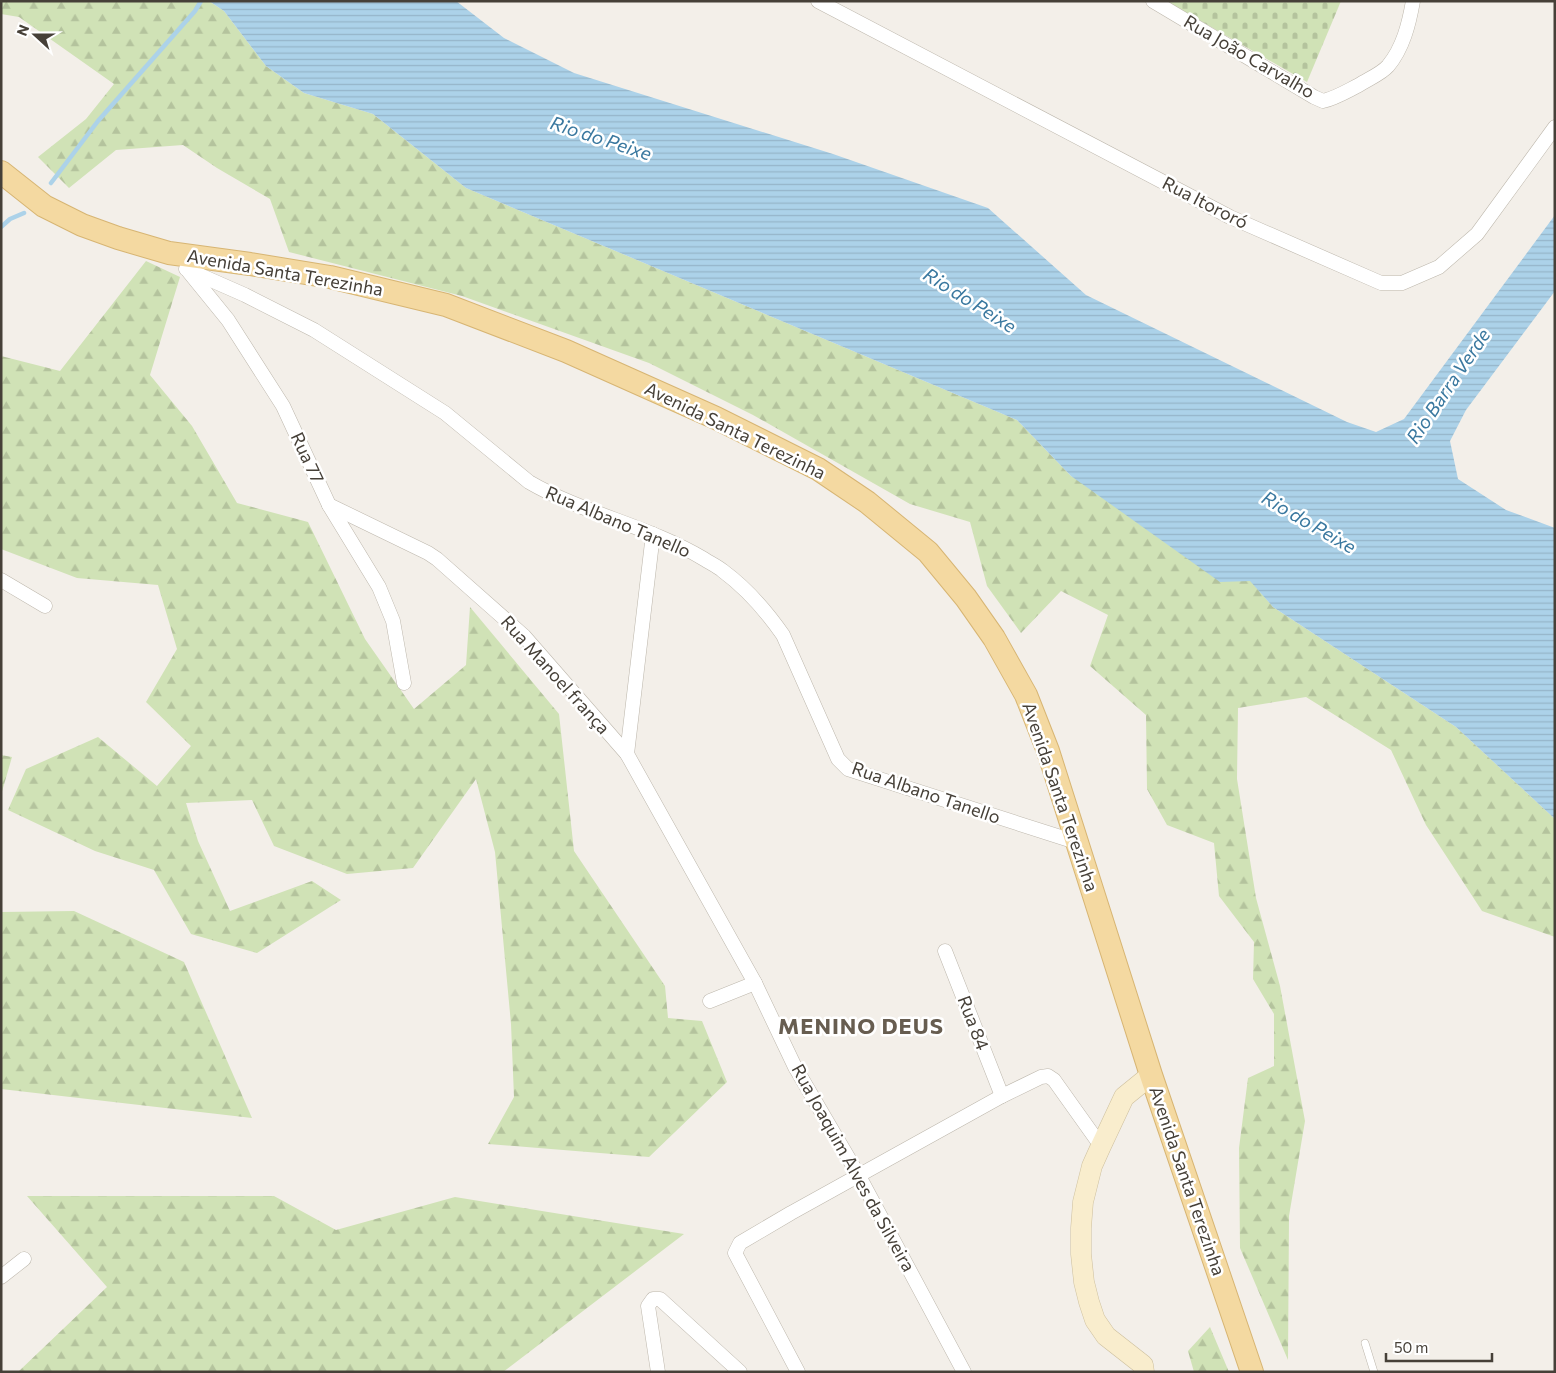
<svg xmlns="http://www.w3.org/2000/svg" width="1556" height="1373" viewBox="0 0 1556 1373" font-family="Commissioner,sans-serif">
<style>
.forest{fill:url(#forest-firs)}
.cemetery{fill:url(#cemetery-stones)}
.water{fill:url(#water-rules)}
.lines{fill:none;stroke-linecap:round;stroke-linejoin:round}
.stream{stroke:#acd2e9;stroke-width:4.5}
.lane-casing{stroke:#bdb7ac;stroke-width:8}
.street-casing{stroke:#bdb7ac;stroke-width:15}
.secondary-casing{stroke:#cdbf9d;stroke-width:21}
.primary-casing{stroke:#d7b573;stroke-width:24}
.lane{stroke:#fff;stroke-width:7}
.street{stroke:#fff;stroke-width:14}
.secondary{stroke:#f9edcd;stroke-width:20}
.primary{stroke:#f4d9a1;stroke-width:22}
.labels{text-anchor:middle;stroke-width:5;stroke-linejoin:round;paint-order:stroke}
.street-label{font-size:18px;fill:#464038;stroke:#fff}
.water-label{font-size:19px;font-style:italic;fill:#3a789f;stroke:#fff}
.district-label{font-size:22px;font-weight:bold;letter-spacing:1px;fill:#675d50;stroke:#fff}
</style>
<defs>
<pattern id="forest-firs" width="22" height="20" patternUnits="userSpaceOnUse" patternTransform="scale(1.25)"><rect width="22" height="20" fill="#d0e2b6"/><path d="M5 1l3.5 6h-7zM16 11l3.5 6h-7z" fill="#b4c39d"/></pattern>
<pattern id="cemetery-stones" width="16" height="16" patternUnits="userSpaceOnUse" patternTransform="scale(1.25)"><rect width="16" height="16" fill="#d0e2b6"/><path d="M2 7V4a2 2 0 0 1 4 0v3zM10 15v-3a2 2 0 0 1 4 0v3z" fill="#b4c39d"/></pattern>
<pattern id="water-rules" width="6" height="5" patternUnits="userSpaceOnUse" patternTransform="scale(1.25)"><rect width="6" height="5" fill="#acd2e9"/><path d="M0 2.5h6" fill="none" stroke="#95b5c9"/></pattern>
</defs>
<rect width="100%" height="100%" fill="#f3efe9"/>
<g class="forest">
<path d="M1 1H209L224 11 266 66 304 93 373 114 466 188 1017 420 1071 476 1250 580 1273 607 1456 727 1555 819V937L1482 911 1426 825 1391 750 1306 697 1238 708 1237 779 1256 898 1280 986 1305 1121 1289 1216 1288 1360 1240 1248 1239 1148 1248 1078 1274 1066V1014L1253 979 1254 942 1219 896 1214 843 1167 825 1147 789 1146 715 1090 666 1108 615 1061 591 1021 633 987 586 970 522 910 504 753 415 649 363 462 296 289 252 270 199 217 168 183 145 116 150 69 188 38 157 86 119 114 84 19 17 1 14Z"/>
<path d="M146 261 180 277 150 375 192 426 237 503 308 522 365 639 414 709 466 665 470 607 559 714 574 851 665 986 668 1018 702 1021 727 1082 649 1157 488 1144 514 1097 511 1024 495 852 476 779 413 868 347 874 274 846 252 800 186 803 198 841 230 911 312 881 341 900 257 953 191 934 154 870 95 851 8 810 26 769 98 737 157 786 191 746 146 702 177 649 158 585 77 578 1 549V356L60 371Z"/>
<path d="M1 755 12 757 1 795Z"/>
<path d="M74 911 184 962 252 1118 1 1089V912Z"/>
<path d="M27 1196H274L336 1230 455 1197 684 1234 503 1372H18L107 1287Z"/>
<path d="M1210 1327 1229 1372H1194L1188 1351Z"/>
</g>
<path class="cemetery" d="M1166 1H1341L1307 82Z"/>
<path class="water" d="M209 1H456L504 38 574 73 833 154 988 208 1086 295 1347 422 1376 432 1404 419 1555 215V291L1466 410 1450 441 1458 479 1506 510 1555 528V819L1456 727 1273 607 1250 581 1220 582 1071 476 1017 420 466 188 373 114 304 93 266 66 224 11Z"/>
<g class="lines">
<g class="stream">
<path d="M51 183 98 121 195 11 201 1"/>
<path d="M1 227 10 219 24 213"/>
</g>
<g class="lane-casing">
<path id="lane" d="M1365 1343 1374 1372"/>
</g>
<g class="street-casing">
<g id="street">
<path d="M818 1 1230 217 1381 283H1402L1439 267 1477 234 1555 127"/>
<path d="M1153 1 1314 97 1323 101C1336 98 1347 91 1359 85 1368 79 1381 74 1388 66 1403 48 1409 24 1413 1"/>
<path d="M186 269 245 295 314 330 445 413 529 482C584 514 649 526 704 559 710 563 717 566 723 571 746 588 767 612 783 635L838 759 848 769 1076 842"/>
<path d="M189 272 228 320 283 406 329 505 379 587 393 621 404 683"/>
<path d="M329 505 428 553 437 559 524 636 627 754 755 983 795 1067 859 1176 964 1372"/>
<path d="M1 580 45 606"/>
<path d="M627 754 653 534"/>
<path d="M945 951 1002 1096"/>
<path d="M710 1001 755 983"/>
<path d="M1 1277 24 1259"/>
<path d="M658 1372 648 1306 653 1299H660L740 1372"/>
<path d="M798 1372 735 1253 740 1243 791 1213 1002 1096 1041 1077 1048 1076 1054 1080 1101 1146"/>
</g>
</g>
<g class="secondary-casing">
<path id="secondary" d="M1144 1372 1143 1365 1106 1336 1095 1320 1089 1302 1084 1282 1081 1254V1228L1083 1202 1092 1166 1101 1146 1124 1097 1151 1075"/>
</g>
<g class="primary-casing">
<path id="primary" d="M1 172 44 206 82 225 118 238 169 253 250 264 330 277 446 305 566 351 716 418 818 469 867 502 928 552 966 598 994 638 1026 695 1048 751 1151 1075 1252 1372"/>
</g>
<use href="#lane" class="lane"/>
<use href="#street" class="street"/>
<use href="#secondary" class="secondary"/>
<use href="#primary" class="primary"/>
</g>
<g class="labels">
<g class="street-label">
<text transform="translate(1249 57) rotate(30)" y="6">Rua João Carvalho</text>
<text transform="translate(1205 203) rotate(27)" y="6">Rua Itororó</text>
<text transform="translate(285 273) rotate(10)" y="6">Avenida Santa Terezinha</text>
<text transform="translate(735 431) rotate(26)" y="6">Avenida Santa Terezinha</text>
<text transform="translate(307 458) rotate(65)" y="6">Rua 77</text>
<text transform="translate(618 522) rotate(23)" y="6">Rua Albano Tanello</text>
<text transform="translate(555 675) rotate(48)" y="6">Rua Manoel frança</text>
<text transform="translate(926 793) rotate(19)" y="6">Rua Albano Tanello</text>
<text transform="translate(1060 797) rotate(71)" y="6">Avenida Santa Terezinha</text>
<text transform="translate(973 1023) rotate(69)" y="6">Rua 84</text>
<text transform="translate(853 1168) rotate(61)" y="6">Rua Joaquim Alves da Silveira</text>
<text transform="translate(1187 1181) rotate(71)" y="6">Avenida Santa Terezinha</text>
</g>
<g class="water-label">
<text transform="translate(601 138) rotate(18)" y="7">Rio do Peixe</text>
<text transform="translate(970 300) rotate(32)" y="7">Rio do Peixe</text>
<text transform="translate(1448 386) rotate(-56)" y="7">Rio Barra Verde</text>
<text transform="translate(1309 522) rotate(30)" y="7">Rio do Peixe</text>
</g>
<g class="district-label">
<text x="861" y="1034">MENINO DEUS</text>
</g>
</g>
<rect width="1556" height="1373" fill="none" stroke="#464038" stroke-width="5"/>
<g transform="translate(35 35) rotate(291)" stroke="#ffffff" stroke-width="4" paint-order="stroke">
<path d="M0-4L9 19L0 12L-9 19Z" fill="#464038"/>
<text y="-8" font-size="14" font-weight="bold" text-anchor="middle" fill="#464038">N</text>
</g>
<path d="M1386 1353v8h106v-8" fill="none" stroke="#464038" stroke-width="2.5"/>
<text x="1394" y="1353" font-size="15" fill="#464038" stroke="#ffffff" stroke-width="4" paint-order="stroke">50 m</text>
</svg>
